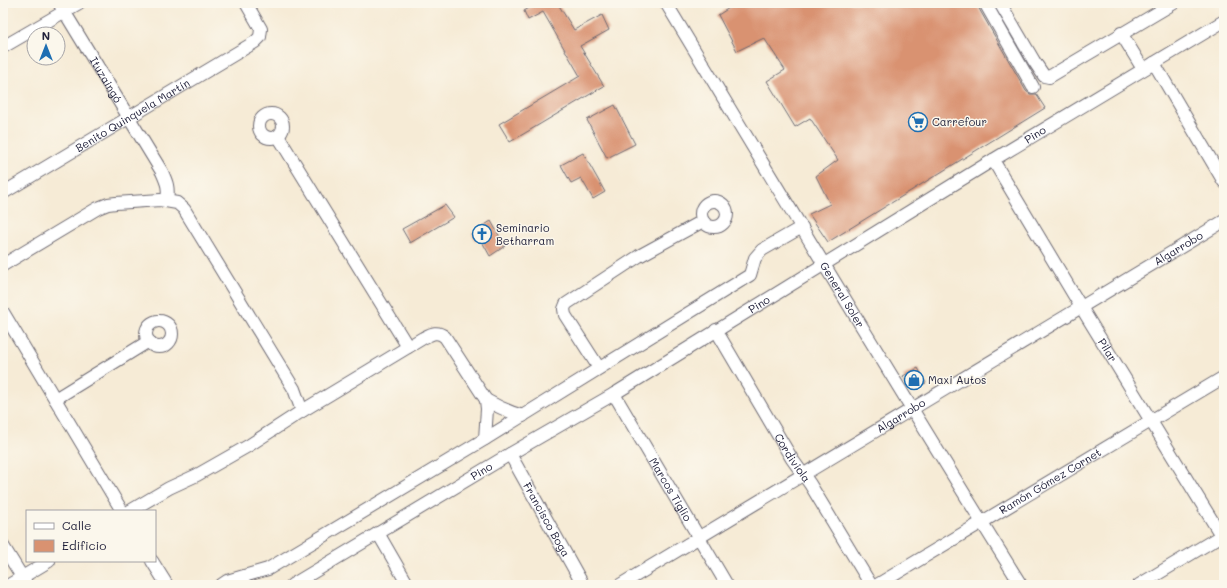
<svg xmlns="http://www.w3.org/2000/svg" width="1227" height="588" viewBox="0 0 1227 588" font-family="Mali,sans-serif">
<style>
.building{fill:#d99271}
.lines{fill:none;stroke-linecap:round;stroke-linejoin:round}
.minor-casing{stroke:#6c6871;stroke-width:14}
.minor{stroke:#fff;stroke-width:12}
.labels{text-anchor:middle;stroke-width:3;stroke-linejoin:round;paint-order:stroke}
.street-label{font-size:11px;fill:#22223b;stroke:#fbf7ec}
.poi-label{font-size:11px;fill:#22223b;stroke:#fbf7ec;text-anchor:start}
</style>
<rect width="100%" height="100%" fill="#fbf7ec"/>
<filter id="ink" filterUnits="userSpaceOnUse"><feTurbulence type="fractalNoise" baseFrequency=".025" numOctaves="2"/><feDisplacementMap in="SourceGraphic" scale="8" xChannelSelector="R" yChannelSelector="G"/><feConvolveMatrix kernelMatrix="1 2 1 2 8 2 1 2 1" color-interpolation-filters="sRGB"/></filter>
<filter id="wash" filterUnits="userSpaceOnUse"><feTurbulence type="fractalNoise" baseFrequency=".012" numOctaves="4" result="noise"/><feDisplacementMap in="SourceGraphic" scale="16" xChannelSelector="R" yChannelSelector="G"/><feGaussianBlur stdDeviation="0.9" result="paint"/><feColorMatrix in="noise" values="0 0 0 0 0 0 0 0 0 0 0 0 0 0 0 0 0 1.4 0 .05"/><feComposite in="paint" operator="in"/></filter>
<g filter="url(#wash)">
<rect width="100%" height="100%" fill="#f6ebd6"/>
<g id="blocks">
<g class="building">
<path d="M538 3H560L558 4 574 30 602 15 609 30 580 46 604 86 510 142 499 124 580 76 543 12 528 20 524 11Z"/>
<path d="M737 3H978V7L1026 91 1030 94H1036L1045 108 828 242 809 214 830 204 816 176 838 160 810 118 795 127 767 81 785 70 764 38 737 51 718 15Z"/>
<path d="M615 105 635 144 607 158 587 120Z"/>
<path d="M583 153 605 192 593 199 581 178 571 183 561 165Z"/>
<path d="M445 205 454 217 410 243 402 229Z"/>
<path d="M491 221 505 246 490 256 480 238 476 241 472 233Z"/>
<path d="M918 368 926 383 912 389 909 387 903 376Z"/>
</g>
</g>
</g>
<g filter="url(#ink)">
<use href="#blocks" fill-opacity="0" stroke="#6c6871" stroke-width="1"/>
<g class="lines">
<g class="minor-casing">
<g id="minor">
<path id="s1" d="M59 3 162 172C167 183 169 188 167 200"/>
<path id="s2" d="M666 3C783 197 900 392 1021 585"/>
<path d="M985 3 1033 87"/>
<path d="M1000 3 1034 61 1044 76 1049 77 1174 3"/>
<path d="M1121 33 1143 69"/>
<path d="M3 47 79 3"/>
<path d="M1154 63 1224 182"/>
<circle cx="271" cy="126" r="12"/>
<path d="M278 136 408 347"/>
<path id="s3" d="M993 160 1081 307 1224 540"/>
<path id="s4" d="M3 193 255 42 260 37 261 29 246 3"/>
<circle cx="714" cy="214" r="13"/>
<path d="M3 265 98 208 108 204 116 203 160 200 177 203 184 209 294 389 302 411"/>
<path d="M3 312 122 511"/>
<circle cx="159" cy="334" r="13"/>
<path id="s5" d="M716 330 792 459 810 484 871 585"/>
<path d="M599 368 565 315 564 309 566 304 639 256 703 221"/>
<path id="s6" d="M614 394 727 585"/>
<path d="M55 399 149 341"/>
<path d="M485 439 487 409 486 400C498 407 509 412 523 416"/>
<path id="s7" d="M510 454 583 585"/>
<path d="M130 511 169 488 197 475 248 446 302 411 423 338C431 334 437 330 445 337L486 400"/>
<path d="M378 533 408 585"/>
<path d="M3 546 27 585"/>
<path d="M152 561 167 585"/>
<path d="M9 585 49 561"/>
<path d="M221 585 227 581 268 569 485 439 750 275 755 258 762 250 802 227"/>
<path id="s8" d="M292 585 510 454 614 394 993 160 1224 21"/>
<path id="s9" d="M620 585 1224 221"/>
<path id="s10" d="M877 585 1224 377"/>
<path d="M1139 585 1224 534"/>
</g>
</g>
<use href="#minor" class="minor"/>
</g>
</g>
<defs>
<g id="supermarket-ring" transform="scale(1)"><circle r="9.5" fill="#fbf7ec" stroke="#1f6fb2" stroke-width="1.5"/><path d="M-6-5.5h2.5l.6 2H6L4.5 2H-2.5L-4.4-4H-6ZM-1.5 3.2a1.3 1.3 0 1 0 .1 0ZM3 3.2a1.3 1.3 0 1 0 .1 0Z" fill="#1f6fb2"/></g>
<g id="church-ring" transform="scale(1)"><circle r="9.5" fill="#fbf7ec" stroke="#1f6fb2" stroke-width="1.5"/><path d="M-1.2-6h2.4v3.5h3.3v2.4h-3.3V6h-2.4V-.1h-3.3v-2.4h3.3Z" fill="#1f6fb2"/></g>
<g id="shop-ring" transform="scale(1)"><circle r="9.5" fill="#fbf7ec" stroke="#1f6fb2" stroke-width="1.5"/><path d="M-5-2.5h2.3a2.7 3.5 0 0 1 5.4 0H5L5.5 6h-11ZM-1.5-2.5h3a1.5 2.3 0 0 0-3 0Z" fill="#1f6fb2"/></g>
</defs>
<g fill-rule="evenodd">
<use href="#supermarket-ring" x="918" y="122"/>
<use href="#church-ring" x="482" y="234"/>
<use href="#shop-ring" x="914" y="380"/>
</g>
<g class="labels">
<g class="street-label">
<text dy="4" stroke="none"><textPath href="#s1" startOffset="90">Ituzaingó</textPath></text>
<text dy="4" stroke="none"><textPath href="#s4" startOffset="151">Benito Quinquela Martín</textPath></text>
<text dy="4" stroke="none"><textPath href="#s8" startOffset="869">Pino</textPath></text>
<text dy="4" stroke="none"><textPath href="#s9" startOffset="652">Algarrobo</textPath></text>
<text dy="4" stroke="none"><textPath href="#s2" startOffset="341">General Soler</textPath></text>
<text dy="4" stroke="none"><textPath href="#s8" startOffset="545">Pino</textPath></text>
<text dy="4" stroke="none"><textPath href="#s3" startOffset="222">Pilar</textPath></text>
<text dy="4" stroke="none"><textPath href="#s9" startOffset="328">Algarrobo</textPath></text>
<text dy="4" stroke="none"><textPath href="#s5" startOffset="149">Cordiviola</textPath></text>
<text dy="4" stroke="none"><textPath href="#s8" startOffset="221">Pino</textPath></text>
<text dy="4" stroke="none"><textPath href="#s10" startOffset="202">Ramón Gómez Cornet</textPath></text>
<text dy="4" stroke="none"><textPath href="#s6" startOffset="111">Marcos Tiglio</textPath></text>
<text dy="4" stroke="none"><textPath href="#s7" startOffset="75">Francisco Boga</textPath></text>
</g>
<g class="poi-label">
<text x="932" y="126">Carrefour</text>
<text x="496" y="232">Seminario<tspan x="496" dy="13">Betharram</tspan></text>
<text x="928" y="384">Maxi Autos</text>
</g>
</g>
<rect width="1227" height="588" fill="none" stroke="#fbf7ec" stroke-width="16"/>
<rect x="26" y="510" width="130" height="52" fill="#fbf7ec" stroke="#a4a2a5"/>
<rect x="34" y="523" width="20" height="6" fill="#ffffff" stroke="#a4a2a5"/>
<text x="62" y="530" font-size="12" fill="#22223b">Calle</text>
<rect x="34" y="540" width="20" height="12" fill="#d99271" stroke="#a4a2a5"/>
<text x="62" y="550" font-size="12" fill="#22223b">Edificio</text>
<g transform="translate(46 46)"><circle r="19" fill="#fbf7ec" stroke="#a4a2a5"/>
<path d="M0-3L7 15L0 10L-7 15Z" fill="#1f6fb2"/>
<text y="-6" font-size="11" font-weight="bold" text-anchor="middle" fill="#22223b">N</text>
</g>
</svg>
